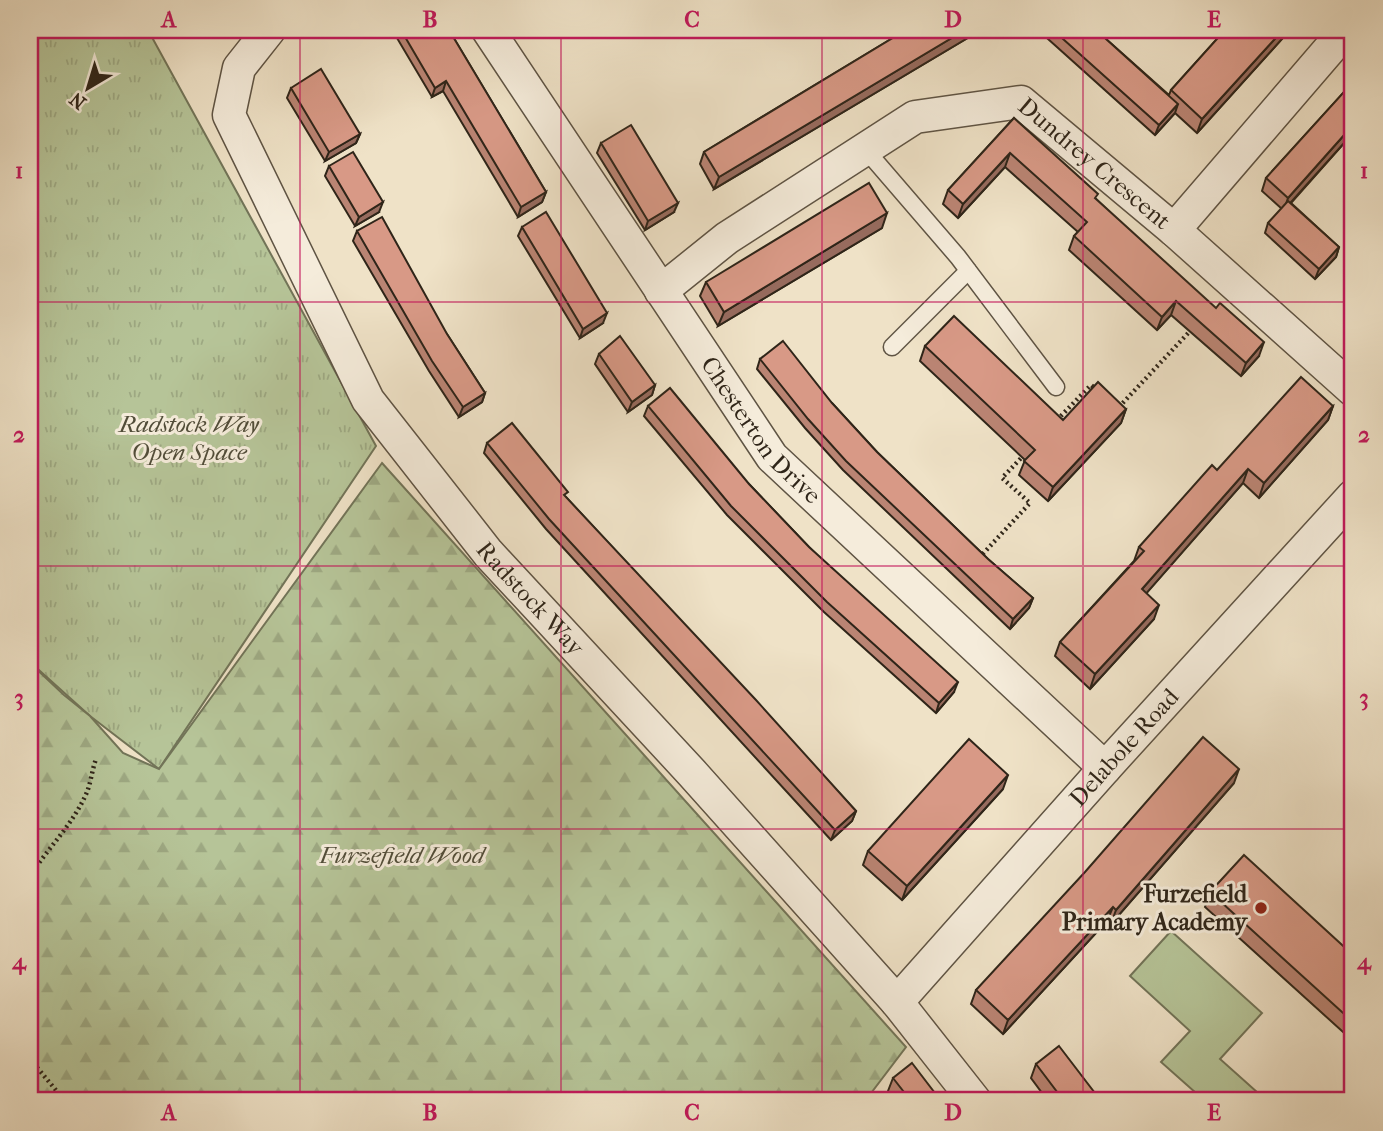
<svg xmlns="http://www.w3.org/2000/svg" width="1383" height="1131" viewBox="0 0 1383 1131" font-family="'IM FELL French Canon',serif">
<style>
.grass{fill:url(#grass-tufts);stroke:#727458;stroke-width:2}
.forest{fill:url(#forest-firs);stroke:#727458;stroke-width:2}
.pitch{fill:#b6c498;stroke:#727458;stroke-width:2}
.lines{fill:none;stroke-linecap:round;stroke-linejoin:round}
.lane-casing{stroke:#5f5444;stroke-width:19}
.street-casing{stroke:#5f5444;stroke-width:35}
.path{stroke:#2f2519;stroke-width:4.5;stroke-dasharray:2 3.5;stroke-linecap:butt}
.lane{stroke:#f5ecdb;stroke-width:16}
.street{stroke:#f5ecdb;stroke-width:32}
.wall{fill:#ba8473;stroke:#2f2519;stroke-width:2}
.shaded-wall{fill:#976b5e;stroke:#2f2519;stroke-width:2}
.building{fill:#d89986;stroke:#2f2519;stroke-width:2}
.grid{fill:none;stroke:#c2185b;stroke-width:2;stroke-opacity:0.55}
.poi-dot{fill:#8f2418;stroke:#f5ecdb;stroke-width:2.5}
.labels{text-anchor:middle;stroke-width:6;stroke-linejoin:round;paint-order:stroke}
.street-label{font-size:24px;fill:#2f2519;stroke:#f5ecdb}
.park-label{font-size:24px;font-style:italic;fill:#514d39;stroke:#f5ecdb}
.poi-label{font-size:24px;font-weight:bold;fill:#2f2519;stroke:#f5ecdb;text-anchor:end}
.neatline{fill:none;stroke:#c2185b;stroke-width:2.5}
.grid-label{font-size:23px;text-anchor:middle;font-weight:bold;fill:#c2185b}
</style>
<defs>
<pattern id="grass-tufts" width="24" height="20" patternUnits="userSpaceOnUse" patternTransform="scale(1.75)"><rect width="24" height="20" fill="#b6c498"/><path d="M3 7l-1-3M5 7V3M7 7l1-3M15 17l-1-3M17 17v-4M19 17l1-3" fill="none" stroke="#9da882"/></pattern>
<pattern id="forest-firs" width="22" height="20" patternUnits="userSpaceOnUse" patternTransform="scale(1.75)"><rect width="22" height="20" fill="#b6c498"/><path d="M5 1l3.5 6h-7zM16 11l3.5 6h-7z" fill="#9da882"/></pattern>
</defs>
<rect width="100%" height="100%" fill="#efe2c7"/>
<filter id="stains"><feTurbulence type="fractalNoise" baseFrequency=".00286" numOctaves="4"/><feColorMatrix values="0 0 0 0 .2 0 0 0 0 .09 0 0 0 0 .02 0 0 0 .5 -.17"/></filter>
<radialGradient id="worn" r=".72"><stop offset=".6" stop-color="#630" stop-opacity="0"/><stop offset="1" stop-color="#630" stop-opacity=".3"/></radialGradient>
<path class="grass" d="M30 30H148L376 446 159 769 90 716 30 662Z"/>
<path class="forest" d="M382 463 906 1047 865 1101H30V663L64 695 90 716 123 753 159 769Z"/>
<path class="pitch" d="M1171 931 1262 1013 1220 1059 1267 1101H1205L1161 1062 1190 1031 1130 976Z"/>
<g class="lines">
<g class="lane-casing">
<g id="lane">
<path d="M865 149 958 257 1056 387"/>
<path d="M892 347 968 271"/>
</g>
</g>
<g class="street-casing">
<g id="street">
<path id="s1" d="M269 30 239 68 229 115 368 400 488 553 692 773 897 1002 975 1101"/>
<path id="s2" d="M488 30 772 457 1105 768"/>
<path d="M1174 230 1346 30"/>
<path id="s3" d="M661 291 727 238 915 117 1021 102 1174 230 1353 390"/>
<path id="s4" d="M897 1002 1105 768 1353 496"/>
</g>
</g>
<g class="path">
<path d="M1119 407 1192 329"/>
<path d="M1057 420 1091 385 1097 390"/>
<path d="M979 558 1030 503 1002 478 1024 455"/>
<path d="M30 876C48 848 74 823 87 792 91 782 92 770 96 759"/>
<path d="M30 1059 65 1101"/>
</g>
<use href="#lane" class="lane"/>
<use href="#street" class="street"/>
</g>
<g class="wall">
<path d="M395 30H449L546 192 542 202 518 217 443 91 432 97 394 33Z"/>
<path d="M906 30H981L714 189 700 164 704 152Z"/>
<path d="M1038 30H1096L1169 95 1171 90 1225 30H1290L1197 133 1175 113 1155 135Z"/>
<path d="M1353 82V133L1291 203 1339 247 1336 257 1315 279 1265 233 1268 223 1282 209 1262 191 1266 178Z"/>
<path d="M291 88 360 134 356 143 325 161 287 98Z"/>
<path d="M1014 118 1096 199 1259 356 1241 376 1171 315 1157 330 1069 250 1074 236 1078 232 1005 167 958 218 943 204 948 190Z"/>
<path d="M601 143 674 212 645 230 597 153Z"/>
<path d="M329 166 379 212 355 226 325 176Z"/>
<path d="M522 227 603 323 580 338 518 236Z"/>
<path d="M882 228 718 326 700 296 706 282Z"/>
<path d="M357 231 447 334 485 393 482 402 459 417 429 371 353 241Z"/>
<path d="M925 346 1063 420 1126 409 1121 423 1048 501 1019 475 1025 460 920 361Z"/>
<path d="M599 354 655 385 652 395 628 412 595 364Z"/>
<path d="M760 359 832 403 877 452 988 559 1033 598 1029 608 1010 629 843 470 805 428 757 369Z"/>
<path d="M648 406 749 484 809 547 954 692 936 713 824 612 727 515 644 416Z"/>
<path d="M1333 406 1328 420 1259 498 1243 483 1146 593 1154 619 1090 689 1055 656 1060 642 1134 561 1139 547 1217 470Z"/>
<path d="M487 443 566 497 856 811 852 821 831 840 546 529 484 453Z"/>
<path d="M1234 783 1111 924 1107 921 1003 1034 971 1004 976 990Z"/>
<path d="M1003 789 902 900 863 865 868 851Z"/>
<path d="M1210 892 1353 955V1041L1205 907Z"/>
<path d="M1036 1064 1101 1101H1048L1031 1078Z"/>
<path d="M893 1078 941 1101H896L888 1091Z"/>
</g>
<g class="shaded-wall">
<path d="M965 30H981L714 189 719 177Z"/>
<path d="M1283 30H1290L1197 133 1202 119Z"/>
<path d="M446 81 443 91 432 97 435 88Z"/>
<path d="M1178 104 1175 113 1155 135 1159 125Z"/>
<path d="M1353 125V133L1284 210 1288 198Z"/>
<path d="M360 134 356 143 325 161 329 152Z"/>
<path d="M1010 153 1005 167 958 218 963 204Z"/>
<path d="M546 192 542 202 518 217 521 207Z"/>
<path d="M383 202 379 212 355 226 359 217Z"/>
<path d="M678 203 674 212 645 230 648 221Z"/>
<path d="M887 213 882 228 718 326 724 312Z"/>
<path d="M1339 247 1336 257 1315 279 1319 269Z"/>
<path d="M1176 301 1171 315 1157 330 1162 317Z"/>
<path d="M607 313 603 323 580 338 583 329Z"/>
<path d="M1264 342 1259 356 1241 376 1246 363Z"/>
<path d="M655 385 652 395 628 412 632 402Z"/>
<path d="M485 393 482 402 459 417 463 407Z"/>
<path d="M1333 406 1328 420 1259 498 1264 483Z"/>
<path d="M1126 409 1121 423 1048 501 1053 487Z"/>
<path d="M1248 469 1243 483 1137 604 1142 589Z"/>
<path d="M1033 598 1029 608 1010 629 1013 619Z"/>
<path d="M1159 605 1154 619 1090 689 1095 674Z"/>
<path d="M958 682 954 692 936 713 939 703Z"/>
<path d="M1239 769 1234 783 1111 924 1116 910Z"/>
<path d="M1008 775 1003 789 902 900 907 886Z"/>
<path d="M856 811 852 821 831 840 835 830Z"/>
<path d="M1113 907 1107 921 1003 1034 1008 1020Z"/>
</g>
<g class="building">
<path d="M401 30H449L546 192 521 207 446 81 435 88Z"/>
<path d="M906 30H965L719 177 704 152Z"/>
<path d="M1053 30H1096L1178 104 1159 125Z"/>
<path d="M1225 30H1283L1202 119 1171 90Z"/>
<path d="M321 69 360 134 329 152 291 88Z"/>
<path d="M1353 82V125L1288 198 1266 178Z"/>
<path d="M1014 118 1098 194 1095 198 1216 308 1220 303 1264 342 1246 363 1176 301 1162 317 1074 236 1087 222 1010 153 963 204 948 190Z"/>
<path d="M631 125 678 203 648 221 601 143Z"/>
<path d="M353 152 383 202 359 217 329 166Z"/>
<path d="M869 183 887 213 724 312 706 282Z"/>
<path d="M1288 201 1339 247 1319 269 1268 223Z"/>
<path d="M546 212 607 313 583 329 522 227Z"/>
<path d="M382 217 447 334 485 393 463 407 432 361 357 231Z"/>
<path d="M954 316 1063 420 1098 382 1126 409 1053 487 1024 461 1035 450 925 346Z"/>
<path d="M620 336 655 385 632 402 599 354Z"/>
<path d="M783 341 832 403 877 452 988 559 1033 598 1013 619 846 461 808 419 760 359Z"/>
<path d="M1301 377 1333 406 1264 483 1248 469 1142 589 1159 605 1095 674 1060 642 1144 551 1139 547 1212 465 1217 470Z"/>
<path d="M670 388 749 484 809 547 958 682 939 703 827 602 731 506 648 406Z"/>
<path d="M512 423 568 492 564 495 756 700 856 811 835 830 549 519 487 443Z"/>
<path d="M1203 737 1239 769 1116 910 1113 907 1008 1020 976 990 1085 872Z"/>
<path d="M969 739 1008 775 907 886 868 851Z"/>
<path d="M1244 855 1353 955V1022L1210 892Z"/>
<path d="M1059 1046 1101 1101H1064L1036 1064Z"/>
<path d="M912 1063 941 1101H911L893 1078Z"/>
</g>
<path class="grid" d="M300 30V1101M561 30V1101M822 30V1101M1083 30V1101M30 302H1353M30 566H1353M30 829H1353"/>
<circle class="poi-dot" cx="1261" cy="908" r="7"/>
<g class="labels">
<g class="street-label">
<text dy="8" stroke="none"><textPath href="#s3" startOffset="511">Dundrey Crescent</textPath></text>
<text dy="8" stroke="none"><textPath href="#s2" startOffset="485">Chesterton Drive</textPath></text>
<text dy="8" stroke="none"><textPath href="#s1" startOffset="670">Radstock Way</textPath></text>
<text dy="8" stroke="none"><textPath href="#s4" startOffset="341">Delabole Road</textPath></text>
</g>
<g class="park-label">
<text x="189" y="432">Radstock Way<tspan x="189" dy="28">Open Space</tspan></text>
<text x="402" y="863">Furzefield Wood</text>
</g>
<g class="poi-label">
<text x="1247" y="902">Furzefield<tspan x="1247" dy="28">Primary Academy</tspan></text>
</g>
</g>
<rect width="1383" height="1131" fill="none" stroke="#efe2c7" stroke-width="77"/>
<g transform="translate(88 88) rotate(218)" stroke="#f5ecdb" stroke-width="5" paint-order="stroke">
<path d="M0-5L12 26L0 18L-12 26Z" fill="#2f2519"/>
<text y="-10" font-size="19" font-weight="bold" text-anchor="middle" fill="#2f2519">N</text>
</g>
<rect x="38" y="38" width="1306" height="1054" class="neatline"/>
<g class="grid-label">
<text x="169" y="27">A</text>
<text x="430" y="27">B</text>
<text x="692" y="27">C</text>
<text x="953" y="27">D</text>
<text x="1214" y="27">E</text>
<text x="19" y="178">1</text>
<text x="1364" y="178">1</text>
<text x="19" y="442">2</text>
<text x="1364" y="442">2</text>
<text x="19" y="705">3</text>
<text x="1364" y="705">3</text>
<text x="19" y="969">4</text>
<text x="1364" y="969">4</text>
<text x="169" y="1120">A</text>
<text x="430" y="1120">B</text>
<text x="692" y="1120">C</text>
<text x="953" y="1120">D</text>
<text x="1214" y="1120">E</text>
</g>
<rect width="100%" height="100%" filter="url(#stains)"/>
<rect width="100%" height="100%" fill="url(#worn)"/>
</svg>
